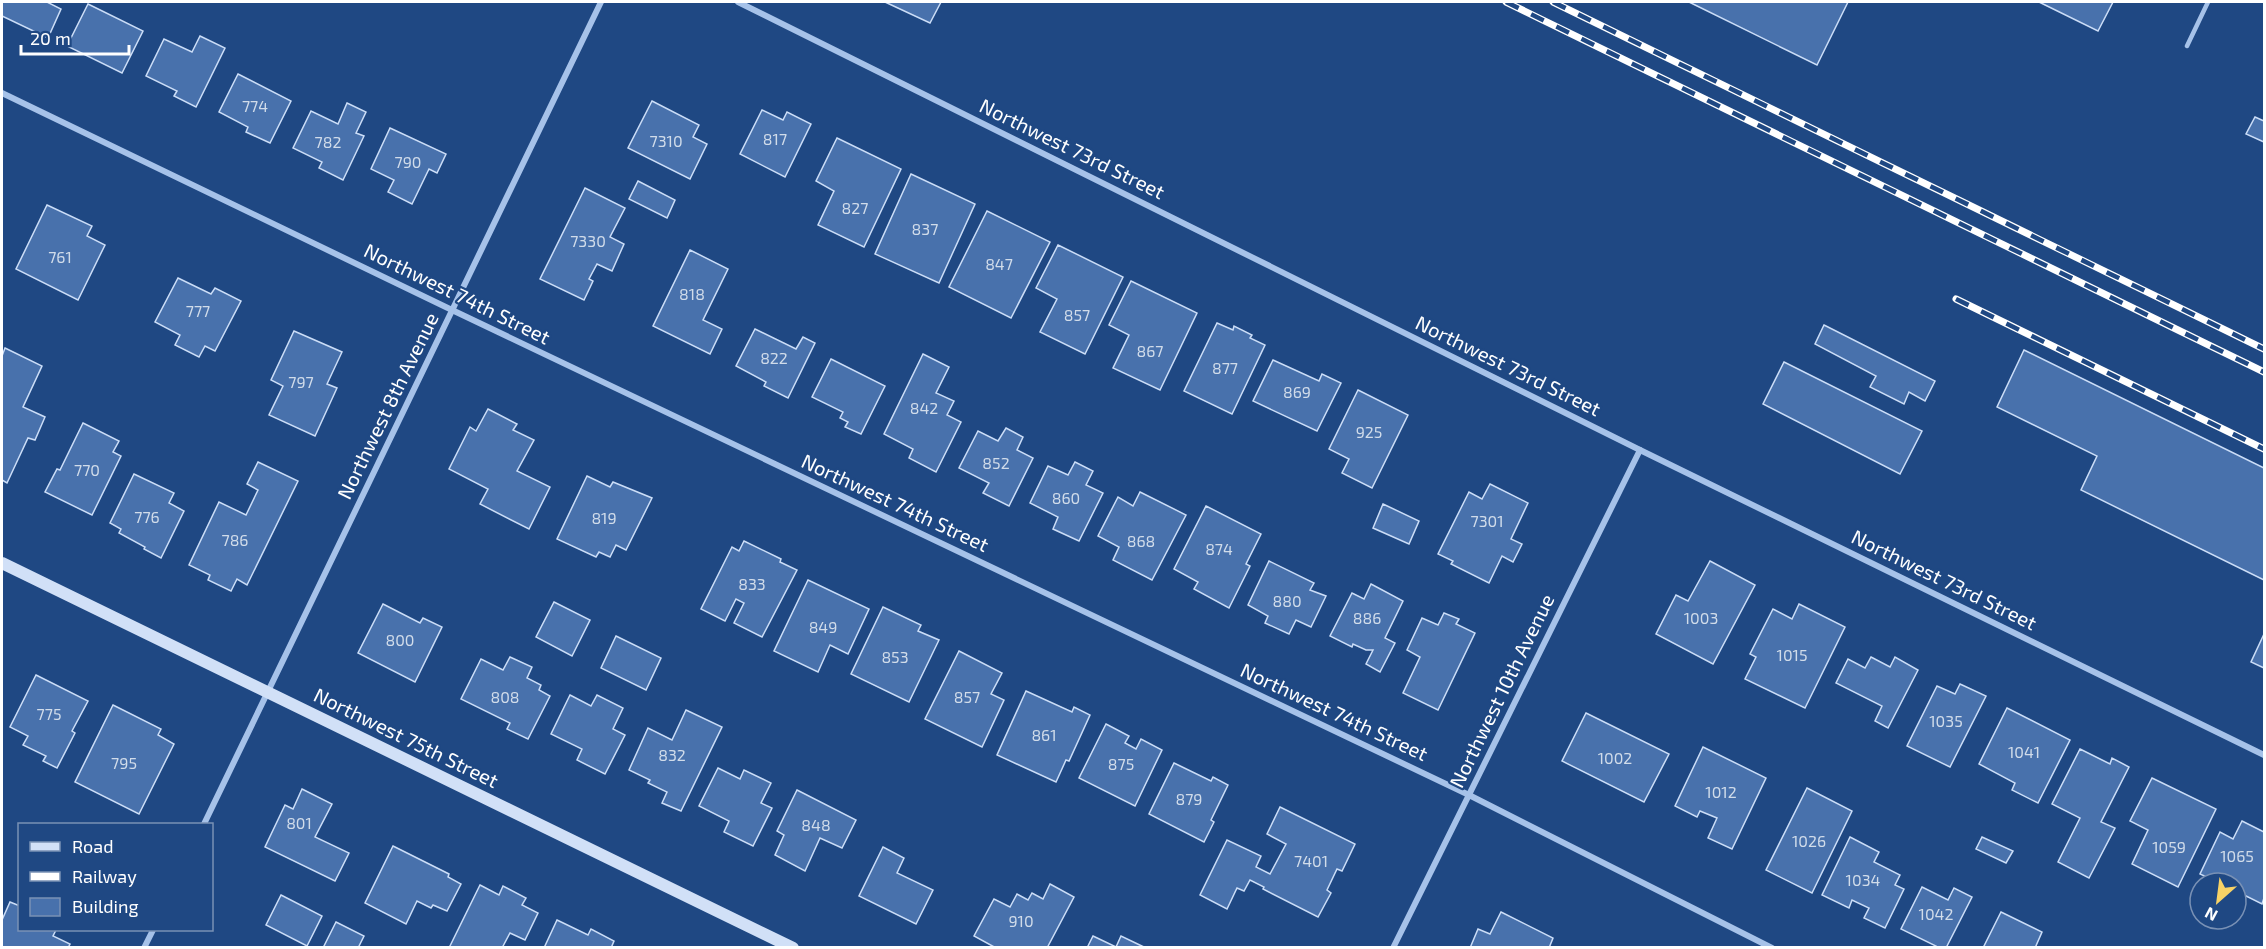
<svg xmlns="http://www.w3.org/2000/svg" width="2266" height="949" viewBox="0 0 2266 949" font-family="'Exo 2',sans-serif">
<style>
.building{fill:#4871ac;stroke:#cbddf7;stroke-width:1.5}
.lines{fill:none;stroke-linecap:round;stroke-linejoin:round}
.lane{stroke:#a6c2e9;stroke-width:4.5}
.street{stroke:#a6c2e9;stroke-width:6}
.secondary{stroke:#d1e0f7;stroke-width:12}
.rail-casing{stroke:#fff;stroke-width:7}
.rail{stroke:#1f4883;stroke-width:4.5;stroke-dasharray:14;stroke-linecap:butt}
.labels{text-anchor:middle;stroke-width:4.5;stroke-linejoin:round;paint-order:stroke}
.number-label{font-size:16px;fill:#d1dcea}
.street-label{font-size:20px;fill:#fff;stroke:#1f4883}
</style>
<rect width="100%" height="100%" fill="#1f4883"/>
<g class="building">
<path d="M2 2H47L61 9 48 38 2 16Z"/>
<path d="M885 2H941L930 23Z"/>
<path d="M1689 2H1848L1817 65Z"/>
<path d="M2039 2H2113L2098 31Z"/>
<path d="M88 4 143 31 122 73 67 46Z"/>
<path d="M200 36 225 48 196 107 174 96 177 91 146 76 164 39 192 52Z"/>
<path d="M238 74 291 101 270 143 246 132 248 127 219 112Z"/>
<path d="M652 101 699 125 693 137 707 144 690 179 628 148Z"/>
<path d="M347 103 366 112 356 133 364 136 343 180 319 168 322 162 293 148 311 111 338 124Z"/>
<path d="M762 110 783 120 787 112 811 124 785 177 740 154Z"/>
<path d="M2255 117 2264 121V142L2246 134Z"/>
<path d="M390 128 446 154 437 173 429 169 412 204 388 192 394 180 371 169Z"/>
<path d="M837 138 901 169 864 247 818 225 834 191 816 181Z"/>
<path d="M911 174 975 204 939 283 875 254Z"/>
<path d="M638 181 675 200 667 218 629 199Z"/>
<path d="M585 188 625 208 610 237 624 244 612 271 597 264 589 279 593 281 584 300 540 279Z"/>
<path d="M47 205 92 226 87 236 105 245 78 300 16 269Z"/>
<path d="M987 211 1050 242 1011 318 949 287Z"/>
<path d="M1058 245 1123 277 1085 354 1040 332 1057 299 1036 288Z"/>
<path d="M690 250 728 269 703 320 722 329 710 354 653 326Z"/>
<path d="M178 278 211 294 215 288 241 301 215 351 205 346 199 357 175 345 180 335 155 322Z"/>
<path d="M1131 281 1197 313 1160 390 1113 368 1129 335 1109 325Z"/>
<path d="M1217 323 1233 330 1234 326 1252 335 1250 338 1265 345 1232 414 1184 391Z"/>
<path d="M1824 325 1935 381 1925 401 1909 392 1904 404 1870 387 1876 376 1815 344Z"/>
<path d="M755 329 796 349 803 337 815 343 788 398 764 386 766 382 736 366Z"/>
<path d="M294 331 342 352 327 384 337 388 315 436 269 415 283 386 271 380Z"/>
<path d="M5 348 42 366 23 407 45 417 35 440 28 438 7 483 2 480V356Z"/>
<path d="M2024 350 2264 468V580L2081 490 2097 456 1997 407Z"/>
<path d="M923 354 949 367 936 393 954 401 947 415 961 422 936 472 909 458 913 449 884 434Z"/>
<path d="M831 359 885 386 861 434 845 427 848 422 840 418 843 412 812 397Z"/>
<path d="M1273 360 1319 381 1322 374 1341 383 1317 431 1253 401Z"/>
<path d="M1784 362 1922 431 1900 474 1763 404Z"/>
<path d="M1358 390 1408 415 1372 488 1342 473 1349 459 1329 449Z"/>
<path d="M488 409 517 424 513 430 534 440 517 471 550 487 529 529 480 504 488 489 449 469 470 427 476 431Z"/>
<path d="M83 423 119 441 113 452 121 456 92 515 45 492 57 469 60 470Z"/>
<path d="M1006 428 1023 437 1017 450 1033 458 1009 506 983 493 989 483 959 468 978 431 998 441Z"/>
<path d="M258 462 298 481 247 585 237 579 231 591 208 580 210 575 189 565 219 502 246 515 258 490 247 484Z"/>
<path d="M1075 462 1093 471 1086 485 1103 493 1079 541 1053 529 1058 517 1030 503 1048 466 1068 475Z"/>
<path d="M134 474 174 493 169 503 184 511 161 558 144 549 145 547 119 533 121 529 110 523Z"/>
<path d="M587 476 610 487 613 482 652 498 626 550 616 545 610 557 599 552 596 557 557 539Z"/>
<path d="M1490 484 1528 503 1511 539 1522 544 1513 562 1502 556 1489 583 1451 564 1453 561 1438 554 1469 492 1482 499Z"/>
<path d="M1140 492 1186 515 1152 580 1113 560 1119 547 1098 536 1118 497 1133 506Z"/>
<path d="M1383 504 1419 521 1409 544 1373 528Z"/>
<path d="M1206 506 1261 534 1246 564 1250 566 1229 608 1194 589 1198 582 1174 569Z"/>
<path d="M744 541 781 559 780 562 797 570 762 637 734 623 744 603 736 599 725 621 701 609 732 547 739 551Z"/>
<path d="M1269 561 1314 583 1310 590 1326 596 1311 627 1296 620 1289 634 1265 623 1268 616 1248 605Z"/>
<path d="M1710 561 1755 585 1713 664 1656 634 1676 595 1688 601Z"/>
<path d="M808 580 869 609 848 654 830 645 818 672 774 651Z"/>
<path d="M1371 584 1403 601 1385 638 1395 643 1380 672 1366 664 1373 650H1366L1353 644 1352 647 1330 636 1352 593 1364 599Z"/>
<path d="M554 602 590 620 572 656 536 637Z"/>
<path d="M383 604 420 623 423 618 442 627 415 682 358 653Z"/>
<path d="M1799 604 1845 627 1805 708 1745 679 1756 657 1750 654 1773 609 1792 619Z"/>
<path d="M883 607 921 625 918 631 939 640 909 702 851 674Z"/>
<path d="M1444 613 1459 619 1456 624 1475 633 1438 710 1403 693 1420 657 1407 650 1422 618 1438 625Z"/>
<path d="M2264 634V668L2251 662Z"/>
<path d="M616 636 661 658 646 690 601 668Z"/>
<path d="M959 651 1002 673 991 694 1004 700 982 747 925 719Z"/>
<path d="M510 657 532 667 527 678 541 685 539 690 550 696 528 739 507 729 510 723 461 699 481 659 503 670Z"/>
<path d="M1871 657 1890 667 1895 657 1918 670 1888 728 1875 721 1882 706 1836 683 1848 659 1865 668Z"/>
<path d="M36 675 88 701 72 731 75 733 57 768 43 761 46 756 23 745 28 736 10 727Z"/>
<path d="M1960 684 1986 696 1950 767 1907 746 1937 686 1955 694Z"/>
<path d="M1026 691 1072 712 1074 707 1090 715 1069 761 1066 760 1056 782 997 755Z"/>
<path d="M570 695 591 706 597 695 623 708 613 729 625 735 605 774 577 760 582 749 551 734Z"/>
<path d="M113 705 161 729 158 735 174 744 139 814 75 782Z"/>
<path d="M2007 708 2070 740 2038 803 2012 790 2015 783 1979 764Z"/>
<path d="M686 710 722 727 681 811 662 803 667 792 648 783 650 780 629 770 648 728 672 740Z"/>
<path d="M1586 713 1669 754 1644 802 1562 761Z"/>
<path d="M1106 724 1129 736 1125 743 1136 749 1141 739 1162 750 1135 806 1079 778Z"/>
<path d="M1703 747 1766 778 1732 849 1708 838 1717 818 1700 811 1697 817 1675 806Z"/>
<path d="M2080 749 2110 764 2112 758 2129 767 2101 822 2115 828 2089 878 2058 862 2080 818 2052 804Z"/>
<path d="M1174 763 1211 781 1213 777 1228 785 1211 820 1214 822 1204 842 1149 814Z"/>
<path d="M718 768 740 779 744 770 771 783 761 803 772 808 753 846 724 832 729 821 699 806Z"/>
<path d="M2152 778 2216 809 2178 887 2132 864 2148 830 2130 821Z"/>
<path d="M1807 788 1852 811 1812 893 1766 870Z"/>
<path d="M302 789 332 804 315 837 349 853 335 881 265 847 285 805 293 809Z"/>
<path d="M797 790 856 820 842 848 820 838 805 871 775 855 784 835 777 831Z"/>
<path d="M1280 807 1355 844 1342 871 1337 869 1327 890 1331 893 1318 917 1263 889 1264 887 1250 880 1244 891 1237 888 1227 909 1200 895 1227 840 1261 856 1256 867 1270 874 1286 844 1267 834Z"/>
<path d="M2242 821 2264 832V898L2262 904 2236 891V883H2219L2200 874 2220 832 2233 839Z"/>
<path d="M1850 837 1879 852 1874 862 1900 875 1895 885 1904 889 1885 928 1864 918 1869 908 1852 900 1849 908 1822 895Z"/>
<path d="M1982 837 2013 851 2006 863 1976 849Z"/>
<path d="M393 846 449 874 448 877 461 884 447 911 433 905 431 908 417 901 406 924 365 903Z"/>
<path d="M883 847 904 858 897 873 933 890 916 924 859 896Z"/>
<path d="M1050 884 1074 897 1047 948H996L974 936 994 899 1010 907 1017 894 1028 900 1032 893 1043 899Z"/>
<path d="M480 885 499 895 503 886 526 898 522 905 538 913 525 940 510 933 502 948H449Z"/>
<path d="M1922 887 1948 900 1954 888 1972 897 1946 948H1935L1936 946 1901 929Z"/>
<path d="M281 895 322 916 307 946 266 925Z"/>
<path d="M10 902 20 906V930H56L53 936 70 944 68 948H2V920Z"/>
<path d="M1501 912 1553 938 1549 948H1470L1478 929 1490 934Z"/>
<path d="M2001 912 2042 932 2035 948H1983Z"/>
<path d="M557 920 588 935 591 929 614 941 611 948H544Z"/>
<path d="M336 922 364 936 358 948H323Z"/>
<path d="M1093 936 1116 947 1121 936 1146 948H1087Z"/>
</g>
<g class="lines">
<path class="lane" d="M2187 46 2208 2"/>
<g class="street">
<path d="M738 2 1640 450 2264 755"/>
<path d="M2 93 452 310 1469 795 1772 948"/>
<path d="M204 824 601 2"/>
<path d="M144 948 153 930"/>
<path d="M1393 948 1640 450"/>
</g>
<path class="secondary" d="M2 563 793 948"/>
<g class="rail-casing">
<g id="rail">
<path d="M1506 2 2264 372"/>
<path d="M1553 2 2264 349"/>
<path d="M1956 299 2264 449"/>
</g>
</g>
<use href="#rail" class="rail"/>
</g>
<g class="labels">
<g class="number-label">
<text x="255" y="112">774</text>
<text x="775" y="145">817</text>
<text x="666" y="147">7310</text>
<text x="328" y="148">782</text>
<text x="408" y="168">790</text>
<text x="855" y="214">827</text>
<text x="925" y="235">837</text>
<text x="588" y="247">7330</text>
<text x="60" y="263">761</text>
<text x="999" y="270">847</text>
<text x="692" y="300">818</text>
<text x="198" y="317">777</text>
<text x="1077" y="321">857</text>
<text x="1150" y="357">867</text>
<text x="774" y="364">822</text>
<text x="1225" y="374">877</text>
<text x="301" y="388">797</text>
<text x="1297" y="398">869</text>
<text x="924" y="414">842</text>
<text x="1369" y="438">925</text>
<text x="996" y="469">852</text>
<text x="87" y="476">770</text>
<text x="1066" y="504">860</text>
<text x="147" y="523">776</text>
<text x="604" y="524">819</text>
<text x="1487" y="527">7301</text>
<text x="235" y="546">786</text>
<text x="1141" y="547">868</text>
<text x="1219" y="555">874</text>
<text x="752" y="590">833</text>
<text x="1287" y="607">880</text>
<text x="1367" y="624">886</text>
<text x="1701" y="624">1003</text>
<text x="823" y="633">849</text>
<text x="400" y="646">800</text>
<text x="1792" y="661">1015</text>
<text x="895" y="663">853</text>
<text x="505" y="703">808</text>
<text x="967" y="703">857</text>
<text x="49" y="720">775</text>
<text x="1946" y="727">1035</text>
<text x="1044" y="741">861</text>
<text x="2024" y="758">1041</text>
<text x="672" y="761">832</text>
<text x="1615" y="764">1002</text>
<text x="124" y="769">795</text>
<text x="1121" y="770">875</text>
<text x="1721" y="798">1012</text>
<text x="1189" y="805">879</text>
<text x="299" y="829">801</text>
<text x="816" y="831">848</text>
<text x="1809" y="847">1026</text>
<text x="2169" y="853">1059</text>
<text x="2237" y="862">1065</text>
<text x="1311" y="867">7401</text>
<text x="1863" y="886">1034</text>
<text x="1936" y="920">1042</text>
<text x="1021" y="927">910</text>
</g>
<g class="street-label">
<text transform="translate(1072 149) rotate(26)" y="7">Northwest 73rd Street</text>
<text transform="translate(457 294) rotate(26)" y="7">Northwest 74th Street</text>
<text transform="translate(1508 366) rotate(26)" y="7">Northwest 73rd Street</text>
<text transform="translate(388 406) rotate(-64)" y="7">Northwest 8th Avenue</text>
<text transform="translate(895 503) rotate(25)" y="7">Northwest 74th Street</text>
<text transform="translate(1944 580) rotate(26)" y="7">Northwest 73rd Street</text>
<text transform="translate(1502 691) rotate(-64)" y="7">Northwest 10th Avenue</text>
<text transform="translate(1334 712) rotate(25)" y="7">Northwest 74th Street</text>
<text transform="translate(406 738) rotate(26)" y="7">Northwest 75th Street</text>
</g>
</g>
<rect width="2266" height="949" fill="none" stroke="#ffffff" stroke-width="6"/>
<rect x="18" y="823" width="195" height="108" fill="#1f4883" stroke="#7991b5" stroke-width="1.5"/>
<rect x="30" y="842" width="30" height="9" fill="#d1e0f7" stroke="#7991b5" stroke-width="1.5"/>
<text x="72" y="853" font-size="18" fill="#ffffff">Road</text>
<rect x="30" y="872" width="30" height="9" fill="#ffffff" stroke="#7991b5" stroke-width="1.5"/>
<text x="72" y="883" font-size="18" fill="#ffffff">Railway</text>
<rect x="30" y="898" width="30" height="18" fill="#4871ac" stroke="#7991b5" stroke-width="1.5"/>
<text x="72" y="913" font-size="18" fill="#ffffff">Building</text>
<g transform="translate(2218 901) rotate(208)"><circle r="28" fill="#1f4883" stroke="#7991b5" stroke-width="1.5"/>
<path d="M0-4.5L10 22L0 15L-10 22Z" fill="#f7d266"/>
<text y="-9" font-size="16" font-weight="bold" text-anchor="middle" fill="#ffffff">N</text>
</g>
<path d="M21 45v9h108v-9" fill="none" stroke="#ffffff" stroke-width="3"/>
<text x="30" y="45" font-size="18" fill="#ffffff" stroke="#1f4883" stroke-width="4.5" paint-order="stroke">20 m</text>
</svg>
